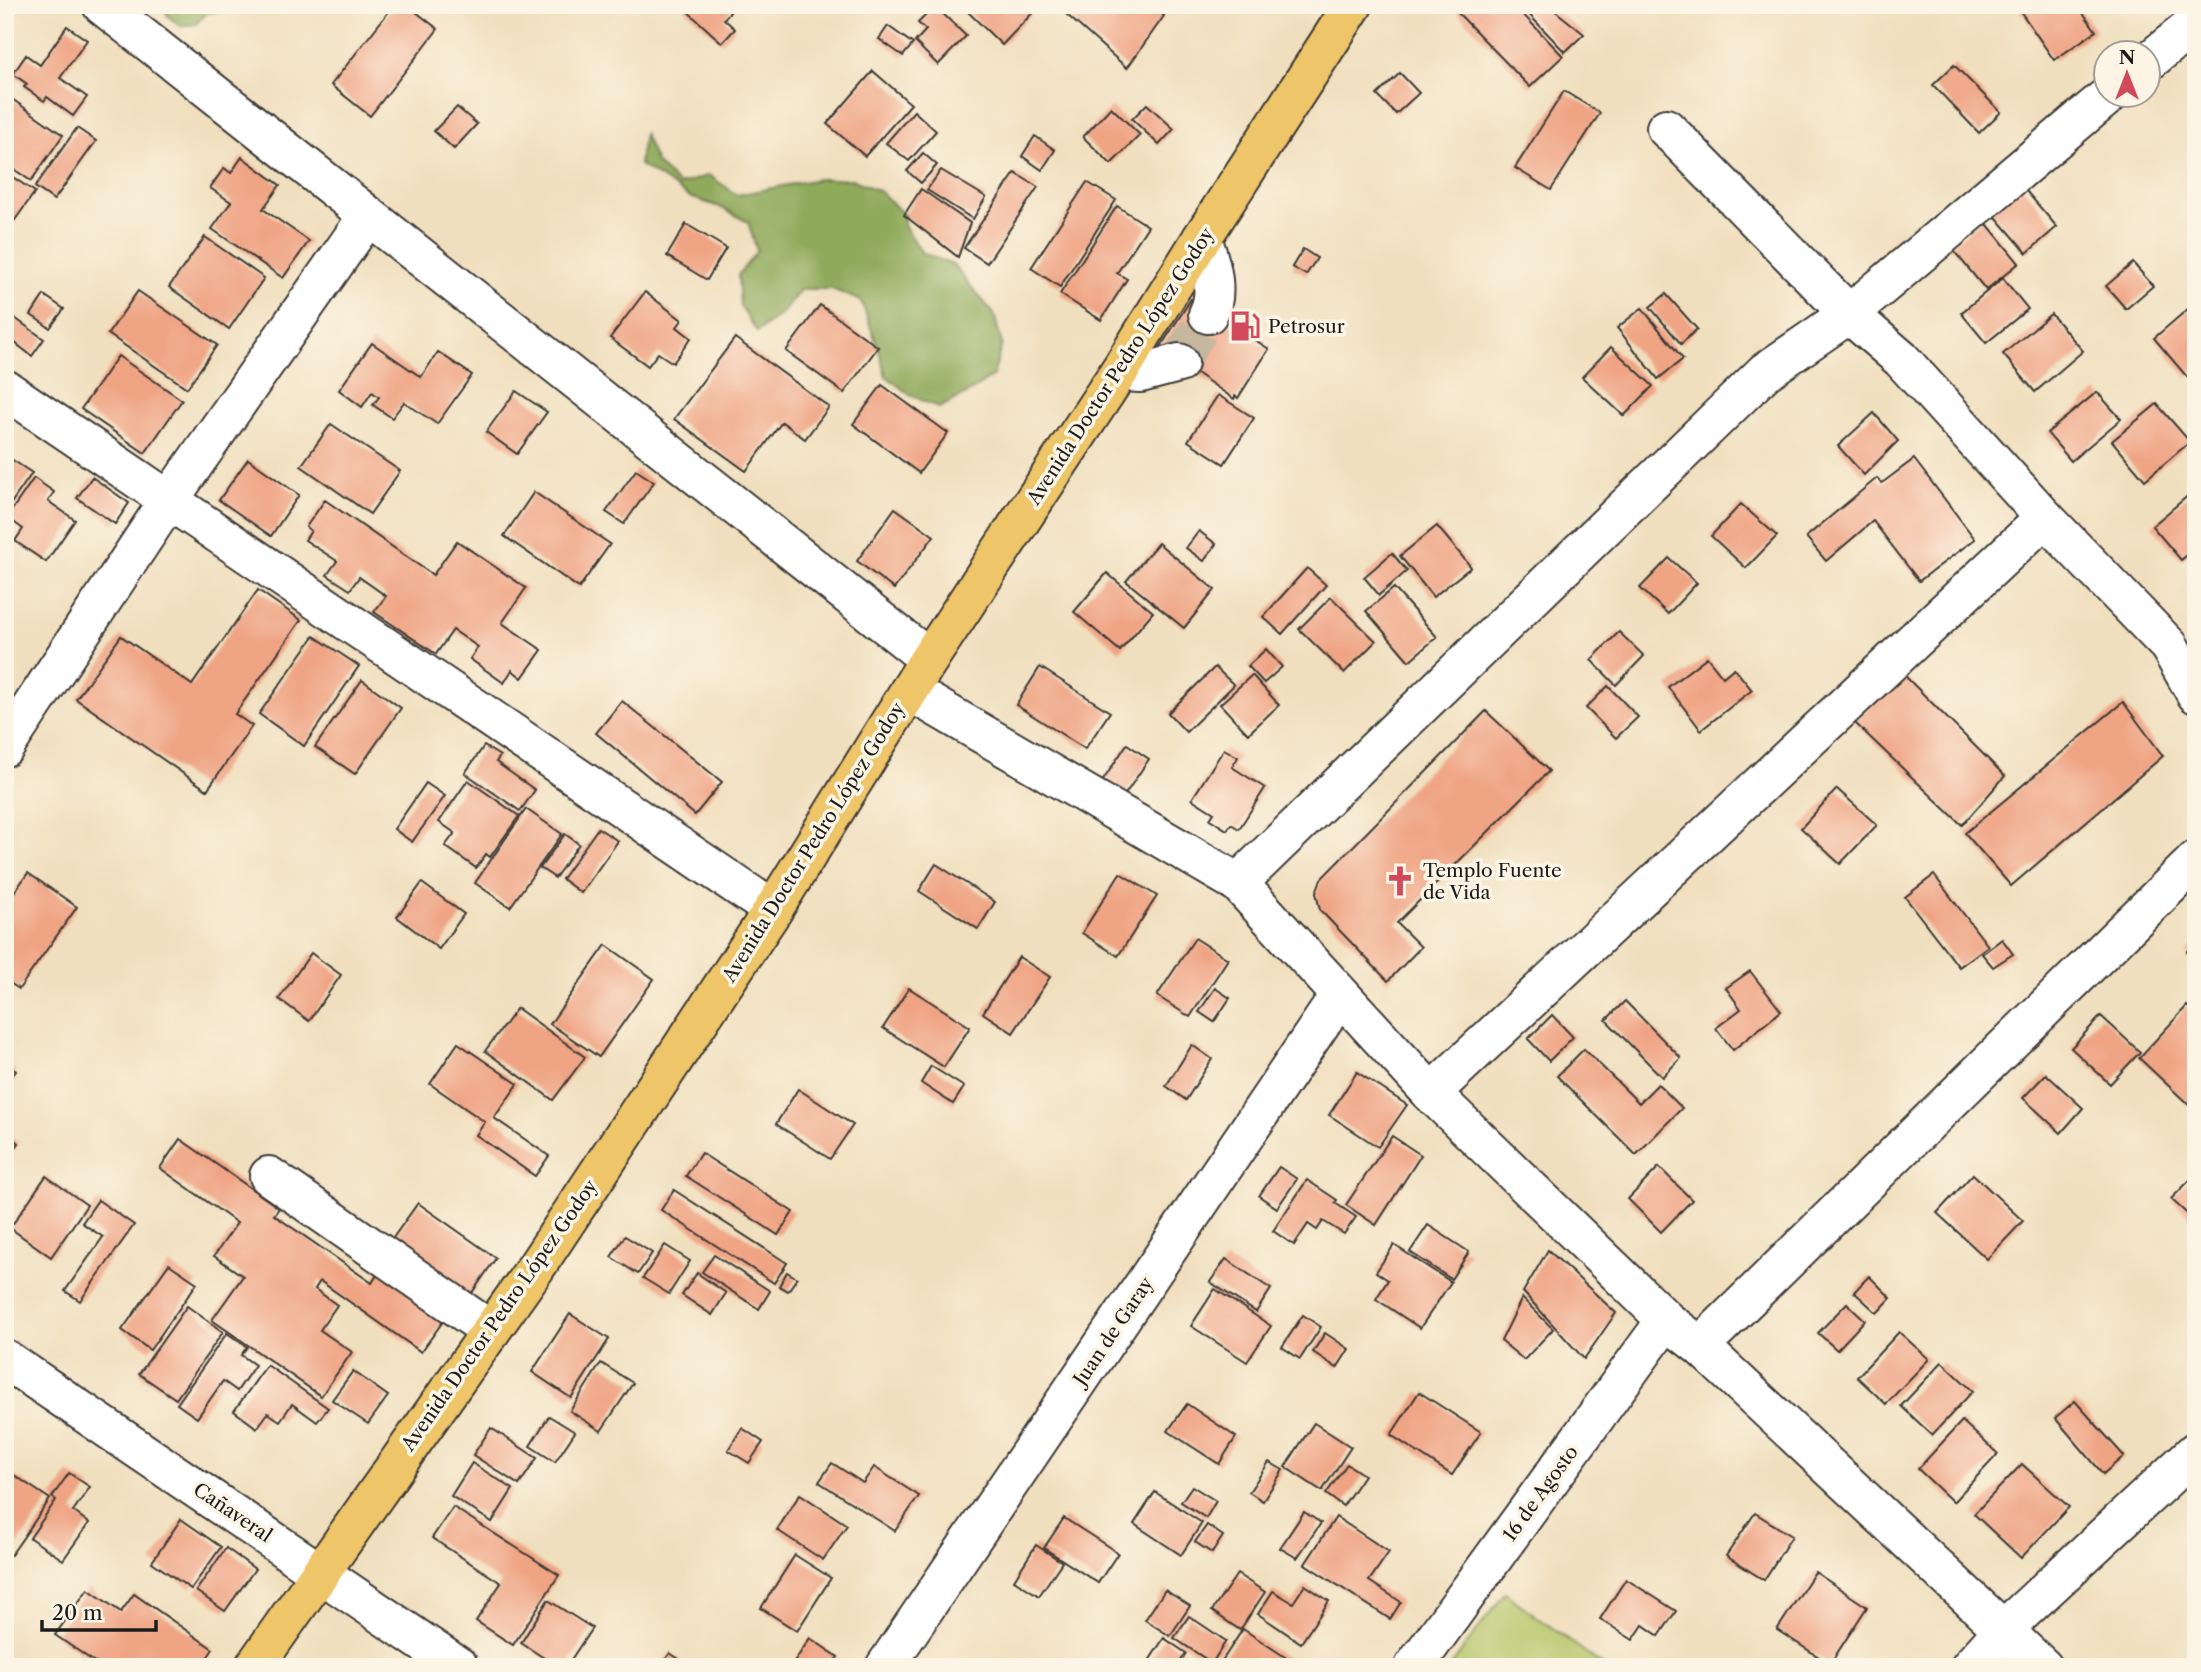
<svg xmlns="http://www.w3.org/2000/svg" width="2201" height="1672" viewBox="0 0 2201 1672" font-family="'Libre Caslon Text',serif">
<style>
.green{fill:#b5c568;stroke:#687042;stroke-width:2}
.forest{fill:#90aa5c;stroke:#56633c;stroke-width:2}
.building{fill:#efa484}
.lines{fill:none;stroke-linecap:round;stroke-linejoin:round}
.minor-tunnel{stroke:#c6b89e;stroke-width:38;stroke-dasharray:38 19;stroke-linecap:butt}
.minor-casing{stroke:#3c3934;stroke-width:42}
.major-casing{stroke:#3c3934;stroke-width:42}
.minor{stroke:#fff;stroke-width:38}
.major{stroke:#eec569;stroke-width:38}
.labels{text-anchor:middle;stroke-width:7;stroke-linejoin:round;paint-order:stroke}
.poi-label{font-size:19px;fill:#1c1c1c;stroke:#fcf5e5;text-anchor:start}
.street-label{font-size:19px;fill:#1c1c1c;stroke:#fcf5e5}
</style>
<rect width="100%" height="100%" fill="#fcf5e5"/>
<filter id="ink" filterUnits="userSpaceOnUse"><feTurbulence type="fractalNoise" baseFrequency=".0143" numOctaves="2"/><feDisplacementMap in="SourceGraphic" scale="14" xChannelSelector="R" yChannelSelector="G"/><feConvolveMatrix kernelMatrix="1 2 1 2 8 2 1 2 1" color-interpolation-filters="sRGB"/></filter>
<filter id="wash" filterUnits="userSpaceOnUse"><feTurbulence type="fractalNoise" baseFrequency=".00686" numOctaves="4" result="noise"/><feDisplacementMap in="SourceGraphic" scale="28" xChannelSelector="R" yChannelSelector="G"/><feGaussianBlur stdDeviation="1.57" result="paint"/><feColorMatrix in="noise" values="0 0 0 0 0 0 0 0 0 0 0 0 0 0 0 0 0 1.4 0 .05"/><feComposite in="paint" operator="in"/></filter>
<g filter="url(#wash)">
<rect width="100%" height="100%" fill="#f0dfbe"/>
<path class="green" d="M1505 1593 1605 1667H1450Z"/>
<g class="forest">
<path d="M162 5H255L207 13 196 24 181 26 168 16Z"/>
<path d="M644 134 656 163 679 185 709 175 737 195 818 179H852L881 192 904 215V225L922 253 953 265 994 314 1002 344 993 376 968 393 939 408 910 395 886 376 878 347 861 301 832 289H801L781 314 757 332 740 306 738 275 757 251 748 222 720 207 690 197 639 164Z"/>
</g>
<g id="blocks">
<g class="building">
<path d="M394 5H407L438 29 370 116 331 85Z"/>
<path d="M688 5H736L724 19 735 29 722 43 685 9Z"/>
<path d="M974 5H1040L1002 45 968 12Z"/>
<path d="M1060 5H1152L1164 16 1127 68 1058 7Z"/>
<path d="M1465 5H1514L1563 56 1530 87 1457 12Z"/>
<path d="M1520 5H1548L1584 34 1565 52Z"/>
<path d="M2016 5H2082L2079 7 2096 31 2054 60Z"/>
<path d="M935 6 966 36 938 65 915 42 926 30 918 23Z"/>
<path d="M67 26 87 40 60 78 87 97 73 116 47 97 44 101 24 87 27 84 13 74 26 55 40 65Z"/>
<path d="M888 26 913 44 903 56 879 39Z"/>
<path d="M1954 65 2001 112 1979 133 1933 85Z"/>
<path d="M873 71 911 104 865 156 827 124Z"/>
<path d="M1400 73 1419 93 1396 114 1377 95Z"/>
<path d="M1564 91 1600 113 1551 190 1515 168Z"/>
<path d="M12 99 63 135 31 181 5 163V108Z"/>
<path d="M1147 104 1174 129 1159 145 1132 119Z"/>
<path d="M457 107 477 124 454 149 434 131Z"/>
<path d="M1111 107 1140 135 1111 164 1083 137Z"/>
<path d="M914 111 936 131 909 161 886 143Z"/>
<path d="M77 128 96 141 54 200 35 187Z"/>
<path d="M1035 136 1055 150 1042 170 1022 156Z"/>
<path d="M923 153 937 165 921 183 907 171Z"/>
<path d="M242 157 280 185 263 209 309 241 283 278 212 229 231 202 210 188 224 168 231 173Z"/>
<path d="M941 170 986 197 973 219 927 190Z"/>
<path d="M5 172 35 192 5 234Z"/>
<path d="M1015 173 1038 187 987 263 964 248Z"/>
<path d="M1087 182 1116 200 1060 287 1031 268Z"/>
<path d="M2021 185 2057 227 2027 253 1991 211Z"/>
<path d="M921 189 970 223 958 257 904 215Z"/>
<path d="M1117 206 1148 226 1117 273 1127 279 1101 320 1060 294Z"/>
<path d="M1983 219 2019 263 1986 290 1950 246Z"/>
<path d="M686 224 726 248 707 280 667 256Z"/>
<path d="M205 237 264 278 229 329 169 287Z"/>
<path d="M1303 249 1317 258 1306 275 1292 267Z"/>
<path d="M2133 263 2153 286 2126 309 2106 286Z"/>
<path d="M2003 278 2028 309 1986 343 1961 313Z"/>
<path d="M138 291 217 345 187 388 108 334Z"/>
<path d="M645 292 682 320 677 327 691 338 673 363 658 353 648 366 610 338Z"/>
<path d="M1666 294 1697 329 1681 344 1650 307Z"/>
<path d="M44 295 64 309 50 328 31 315Z"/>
<path d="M1191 299 1269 349 1238 398 1235 396 1234 399 1160 348Z"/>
<path d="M2196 302V369L2187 377 2154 338Z"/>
<path d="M820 305 878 347 844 393 786 351Z"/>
<path d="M1642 308 1683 359 1658 379 1617 328Z"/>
<path d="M5 311 44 339 32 356 15 343 5 356Z"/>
<path d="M2051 314 2083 351 2035 392 2003 354Z"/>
<path d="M735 338 829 407 805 439 782 422 746 471 674 419Z"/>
<path d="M372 343 421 377 438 352 472 375 437 424 404 402 392 418 373 405 379 397 372 392 362 407 339 390Z"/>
<path d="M1611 347 1653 386 1624 416 1582 377Z"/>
<path d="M118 356 182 400 145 453 81 409Z"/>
<path d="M882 385 948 433 919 473 853 424Z"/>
<path d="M516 391 547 412 517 454 486 432Z"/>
<path d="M2097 392 2121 419 2071 461 2047 433Z"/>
<path d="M1218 395 1254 418 1224 464 1188 441Z"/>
<path d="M2157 404 2190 442 2145 480 2112 441Z"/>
<path d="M1874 413 1898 441 1864 475 1838 446Z"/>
<path d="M331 424 400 471 370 514 301 466Z"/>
<path d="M5 455 32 473 5 512Z"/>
<path d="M248 459 299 495 271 536 219 500Z"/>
<path d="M1914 459 1975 539 1919 581 1873 521 1826 561 1806 537 1877 478 1882 483Z"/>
<path d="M636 470 654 482 624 524 606 512Z"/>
<path d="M92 477 129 503 115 524 77 498Z"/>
<path d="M34 478 54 492 48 501 75 520 46 562 15 541 23 529 7 517Z"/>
<path d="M2196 489V548L2181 560 2152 526Z"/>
<path d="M534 492 610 544 579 588 504 536Z"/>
<path d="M325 500 433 575 457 541 526 588 502 623 542 650 522 678 512 670 504 683 470 659 478 647 453 630 436 654 374 612 386 596 359 577 350 590 327 575 337 561 305 540 311 531 306 527Z"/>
<path d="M1741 504 1777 536 1746 568 1711 536Z"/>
<path d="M895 508 934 536 894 589 857 561Z"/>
<path d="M1437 526 1471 567 1433 597 1400 556Z"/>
<path d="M1199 531 1216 544 1204 561 1186 548Z"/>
<path d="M1158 543 1215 590 1184 628 1126 581Z"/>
<path d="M1392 553 1407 571 1379 595 1364 577Z"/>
<path d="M1669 558 1697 583 1668 614 1640 588Z"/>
<path d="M1307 568 1326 585 1282 634 1263 617Z"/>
<path d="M1107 573 1153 612 1120 651 1074 612Z"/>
<path d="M1394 588 1437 637 1409 661 1366 611Z"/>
<path d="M258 590 301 620 235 714 252 726 207 790 76 699 121 636 192 685Z"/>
<path d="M1331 597 1376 641 1344 673 1299 629Z"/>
<path d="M1619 632 1644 656 1616 685 1591 660Z"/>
<path d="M314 636 359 666 304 746 259 714Z"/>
<path d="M1266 649 1282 667 1264 683 1248 666Z"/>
<path d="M1707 657 1723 677 1734 668 1752 690 1701 730 1668 687Z"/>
<path d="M1040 667 1110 712 1085 749 1016 705Z"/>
<path d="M1215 667 1234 685 1186 732 1168 713Z"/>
<path d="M1901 672 2005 776 1962 825 1854 722Z"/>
<path d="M1252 675 1279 705 1248 734 1220 704Z"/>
<path d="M362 680 401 708 355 774 315 747Z"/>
<path d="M1608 686 1638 717 1616 738 1586 708Z"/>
<path d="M622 701 722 782 695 815 596 733Z"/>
<path d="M2123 702 2163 756 2011 886 1965 833Z"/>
<path d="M1486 711 1549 771 1397 923 1421 947 1388 981 1320 910 1316 893 1321 879Z"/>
<path d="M1127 744 1149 759 1124 796 1102 782Z"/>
<path d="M484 746 500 756 496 762 535 790 520 811 465 773Z"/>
<path d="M1224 749 1238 757 1232 767 1265 788 1239 829 1231 824 1227 830 1210 819 1214 813 1192 799Z"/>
<path d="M468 780 519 816 490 857 486 854 476 868 445 846 455 833 439 822Z"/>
<path d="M426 783 445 796 412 842 394 829Z"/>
<path d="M1837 789 1877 825 1840 864 1801 828Z"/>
<path d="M526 809 562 834 510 907 475 883Z"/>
<path d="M598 828 618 841 581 893 562 879Z"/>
<path d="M565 834 579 844 555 878 540 868Z"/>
<path d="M936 864 995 902 978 929 919 891Z"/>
<path d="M28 873 77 907 19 989 5 980V905Z"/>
<path d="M1120 873 1157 896 1118 956 1082 933Z"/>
<path d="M1934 875 1988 946 1959 967 1905 897Z"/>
<path d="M422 883 464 914 439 949 397 917Z"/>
<path d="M1195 938 1228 959 1190 1017 1157 996Z"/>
<path d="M2002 939 2013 954 1993 967 1982 954Z"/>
<path d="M2196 943V961L2187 952Z"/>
<path d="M606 945 654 979 599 1057 550 1024Z"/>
<path d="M311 953 341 975 309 1021 279 999Z"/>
<path d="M1019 957 1050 977 1013 1033 983 1013Z"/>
<path d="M1750 971 1781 1011 1733 1050 1716 1028 1741 1009 1726 988Z"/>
<path d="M909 988 970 1027 944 1067 883 1028Z"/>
<path d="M1215 988 1230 998 1214 1022 1199 1012Z"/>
<path d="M1625 1001 1681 1058 1662 1077 1606 1020Z"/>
<path d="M2187 1006 2196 1015V1100L2190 1106 2139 1058Z"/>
<path d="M517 1008 585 1057 553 1100 485 1051Z"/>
<path d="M1552 1015 1573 1037 1549 1061 1528 1039Z"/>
<path d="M2101 1016 2140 1052 2110 1084 2071 1048Z"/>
<path d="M458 1043 518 1084 494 1118 549 1156 535 1176 476 1135 485 1122 430 1084Z"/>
<path d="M1192 1045 1212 1059 1186 1100 1166 1086Z"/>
<path d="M1584 1049 1639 1103 1658 1084 1682 1108 1636 1155 1557 1076Z"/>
<path d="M5 1063 16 1071 5 1085Z"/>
<path d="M931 1066 964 1087 953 1104 921 1083Z"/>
<path d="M1357 1072 1407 1105 1378 1147 1329 1115Z"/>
<path d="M2046 1074 2083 1108 2061 1133 2023 1098Z"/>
<path d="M798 1089 853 1125 830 1159 776 1124Z"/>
<path d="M5 1134 19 1143 5 1162Z"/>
<path d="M1392 1136 1421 1155 1376 1225 1346 1205Z"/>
<path d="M180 1139 279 1208 274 1215 372 1283 382 1267 449 1313 421 1352 320 1281 315 1289 337 1305 320 1330 352 1352 321 1396 212 1320 243 1276 214 1256 237 1223 160 1168Z"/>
<path d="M701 1153 793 1212 778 1235 686 1176Z"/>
<path d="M1279 1167 1297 1179 1277 1208 1259 1196Z"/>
<path d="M1659 1167 1692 1200 1661 1232 1628 1199Z"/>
<path d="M1973 1174 2023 1221 1987 1259 1937 1213Z"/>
<path d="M2196 1174V1222L2171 1199Z"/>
<path d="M46 1176 87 1205 51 1257 10 1228Z"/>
<path d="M1307 1180 1337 1200 1335 1203 1356 1217 1344 1234 1323 1221 1317 1230 1308 1224 1294 1245 1273 1231Z"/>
<path d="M674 1190 787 1263 774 1283 661 1210Z"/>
<path d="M98 1200 134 1225 80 1301 65 1291 103 1237 82 1223Z"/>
<path d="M418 1203 496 1258 469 1297 390 1242Z"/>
<path d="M1428 1225 1469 1252 1451 1279 1410 1252Z"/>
<path d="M625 1236 652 1253 638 1274 611 1257Z"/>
<path d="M665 1245 690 1261 669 1294 643 1278Z"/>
<path d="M1394 1245 1451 1282 1420 1328 1376 1299 1388 1280 1376 1272Z"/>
<path d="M1548 1250 1616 1313 1584 1359 1523 1292Z"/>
<path d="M714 1255 770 1291 759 1309 702 1272Z"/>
<path d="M1226 1259 1271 1289 1256 1312 1210 1282Z"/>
<path d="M169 1264 197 1283 150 1350 122 1330Z"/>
<path d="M787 1272 797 1278 788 1291 779 1286Z"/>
<path d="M697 1273 726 1293 712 1315 682 1295Z"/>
<path d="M1869 1276 1891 1298 1877 1313 1854 1292Z"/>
<path d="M1215 1289 1271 1326 1247 1362 1191 1326Z"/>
<path d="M1522 1298 1553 1329 1524 1360 1501 1341Z"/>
<path d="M1847 1303 1865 1320 1837 1350 1818 1333Z"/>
<path d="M187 1306 223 1332 176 1399 139 1374Z"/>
<path d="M570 1314 609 1339 571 1398 532 1372Z"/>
<path d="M1303 1315 1321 1327 1300 1359 1282 1347Z"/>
<path d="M1899 1332 1929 1359 1886 1404 1857 1377Z"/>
<path d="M227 1333 247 1347 241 1355 255 1365 237 1391 223 1381 197 1418 177 1404Z"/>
<path d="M1325 1333 1349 1349 1337 1368 1313 1352Z"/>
<path d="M1942 1362 1973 1391 1932 1435 1901 1406Z"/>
<path d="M601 1363 633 1383 601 1431 570 1411Z"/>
<path d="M267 1365 328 1408 317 1422 292 1404 280 1421 268 1413 257 1428 234 1411Z"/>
<path d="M353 1371 388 1396 368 1424 332 1400Z"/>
<path d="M1419 1392 1481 1432 1452 1475 1391 1435Z"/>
<path d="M2075 1401 2124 1456 2103 1474 2055 1418Z"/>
<path d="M1187 1404 1236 1437 1219 1464 1168 1431Z"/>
<path d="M549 1416 575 1432 555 1462 530 1446Z"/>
<path d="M1962 1421 1998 1454 1953 1502 1918 1469Z"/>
<path d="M1314 1423 1351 1447 1322 1491 1285 1467Z"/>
<path d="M491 1428 537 1458 519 1485 473 1455Z"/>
<path d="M742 1428 763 1442 749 1463 728 1450Z"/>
<path d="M1269 1462 1283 1470 1263 1501 1249 1492Z"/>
<path d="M472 1463 513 1489 492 1522 451 1496Z"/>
<path d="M832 1463 863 1483 874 1467 919 1496 895 1531 819 1482Z"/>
<path d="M1347 1464 1364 1475 1343 1506 1326 1494Z"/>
<path d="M2022 1464 2069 1507 2021 1558 1974 1514Z"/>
<path d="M11 1473 50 1499 11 1555 5 1552V1481Z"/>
<path d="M69 1473 90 1487 73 1511 89 1523 63 1560 30 1538 56 1500 52 1497Z"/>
<path d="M1192 1486 1216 1501 1206 1518 1181 1502Z"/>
<path d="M1155 1492 1202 1523 1181 1555 1134 1524Z"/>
<path d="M800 1494 847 1525 823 1560 777 1530Z"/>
<path d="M453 1507 559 1575 513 1645 476 1621 501 1583 432 1538Z"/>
<path d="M1304 1512 1321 1523 1297 1558 1280 1548Z"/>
<path d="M1755 1513 1792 1536 1764 1580 1726 1556Z"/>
<path d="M1336 1517 1389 1552 1369 1581 1401 1602 1390 1619 1305 1564Z"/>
<path d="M1064 1518 1118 1553 1098 1583 1044 1548Z"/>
<path d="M181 1519 221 1547 191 1589 152 1562Z"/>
<path d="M1207 1525 1223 1536 1212 1553 1195 1542Z"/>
<path d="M1036 1545 1062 1562 1039 1596 1014 1580Z"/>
<path d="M226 1548 255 1569 225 1611 196 1591Z"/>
<path d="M795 1555 831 1578 797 1631 761 1608Z"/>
<path d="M1815 1572 1867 1607 1830 1664 1777 1630Z"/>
<path d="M1237 1574 1265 1592 1240 1630 1212 1611Z"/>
<path d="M1626 1579 1676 1611 1659 1636 1643 1625 1633 1640 1600 1619Z"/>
<path d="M1305 1585 1329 1601 1301 1643 1258 1614 1273 1591 1293 1603Z"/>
<path d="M88 1589 121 1612 134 1594 213 1649 201 1667H102L55 1635Z"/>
<path d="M1165 1590 1190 1606 1170 1636 1145 1620Z"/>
<path d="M548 1600 592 1628 566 1667H558L521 1643Z"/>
<path d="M1189 1616 1226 1641 1212 1663 1174 1638Z"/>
<path d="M1243 1629 1300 1667H1218Z"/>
<path d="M810 1638 838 1657 831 1667H791Z"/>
<path d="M1164 1638 1186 1653 1177 1667H1145Z"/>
<path d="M670 1653 691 1667H660Z"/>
</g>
</g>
</g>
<g filter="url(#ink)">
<use href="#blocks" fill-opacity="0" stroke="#3c3934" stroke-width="2"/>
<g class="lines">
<path class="minor-tunnel" d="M1179 363 1208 314"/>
<g class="minor-casing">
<g id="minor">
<path d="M102 5 929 659"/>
<path d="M2148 62 2196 23"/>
<path d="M1666 128 1849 314 1901 359 2045 518 2169 646 2196 694"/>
<path d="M1202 238C1210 260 1220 292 1208 314"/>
<path d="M1119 372 1141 373 1179 363"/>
<path d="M5 389 773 910"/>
<path d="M909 691 1238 883 1431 1093 1666 1320 1700 1346 2043 1667"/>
<path d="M5 747 169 500 368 216"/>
<path d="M1238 883 1765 372 1849 314 2110 94"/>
<path d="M1431 1093 2045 518"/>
<path d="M269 1176 490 1330"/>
<path d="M1700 1346 2196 860"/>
<path d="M5 1359 459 1667"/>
<path d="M885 1667 1340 995"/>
<path d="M1414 1667 1666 1320"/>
<path d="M1970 1667 2004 1629 2196 1451"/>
</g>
</g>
<g class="major-casing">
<path id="major" d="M254 1667 536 1267 773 910 929 659 1119 372 1202 238 1353 5"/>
</g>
<use href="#minor" class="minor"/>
<use href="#major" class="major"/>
</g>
</g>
<defs>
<g id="fuel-bare" transform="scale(2.415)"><path d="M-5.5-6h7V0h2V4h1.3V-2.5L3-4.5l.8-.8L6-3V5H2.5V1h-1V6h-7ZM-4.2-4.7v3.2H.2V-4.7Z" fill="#d1495b" stroke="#fcf5e5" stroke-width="2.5" paint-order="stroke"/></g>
<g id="church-bare" transform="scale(2.415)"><path d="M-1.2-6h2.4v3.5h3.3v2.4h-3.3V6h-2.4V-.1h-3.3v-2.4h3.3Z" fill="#d1495b" stroke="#fcf5e5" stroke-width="2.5" paint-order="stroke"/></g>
</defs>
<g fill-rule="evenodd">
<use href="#fuel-bare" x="1245" y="326"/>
<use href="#church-bare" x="1400" y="881"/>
</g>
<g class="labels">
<g class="poi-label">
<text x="1268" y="333">Petrosur</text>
<text x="1423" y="877">Templo Fuente<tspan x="1423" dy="22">de Vida</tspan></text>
</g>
<g class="street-label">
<text transform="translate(1120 366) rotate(-57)" y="7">Avenida Doctor Pedro López Godoy</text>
<text transform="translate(813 842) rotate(-58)" y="7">Avenida Doctor Pedro López Godoy</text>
<text transform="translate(499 1315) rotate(-55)" y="7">Avenida Doctor Pedro López Godoy</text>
<text transform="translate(1113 1331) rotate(-56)" y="7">Juan de Garay</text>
<text transform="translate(1540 1493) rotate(-54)" y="7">16 de Agosto</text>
<text transform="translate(233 1512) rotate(34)" y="7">Cañaveral</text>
</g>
</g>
<rect width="2201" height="1672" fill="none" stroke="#fcf5e5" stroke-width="28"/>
<g transform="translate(2127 74)"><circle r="33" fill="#fcf5e5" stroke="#a29e95" stroke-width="2"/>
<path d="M0-5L12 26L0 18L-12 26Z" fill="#d1495b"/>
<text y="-10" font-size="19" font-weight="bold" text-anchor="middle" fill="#1c1c1c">N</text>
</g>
<path d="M42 1620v10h114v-10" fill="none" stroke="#1c1c1c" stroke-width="3.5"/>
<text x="52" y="1620" font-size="21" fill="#1c1c1c" stroke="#fcf5e5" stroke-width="5" paint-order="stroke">20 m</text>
</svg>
